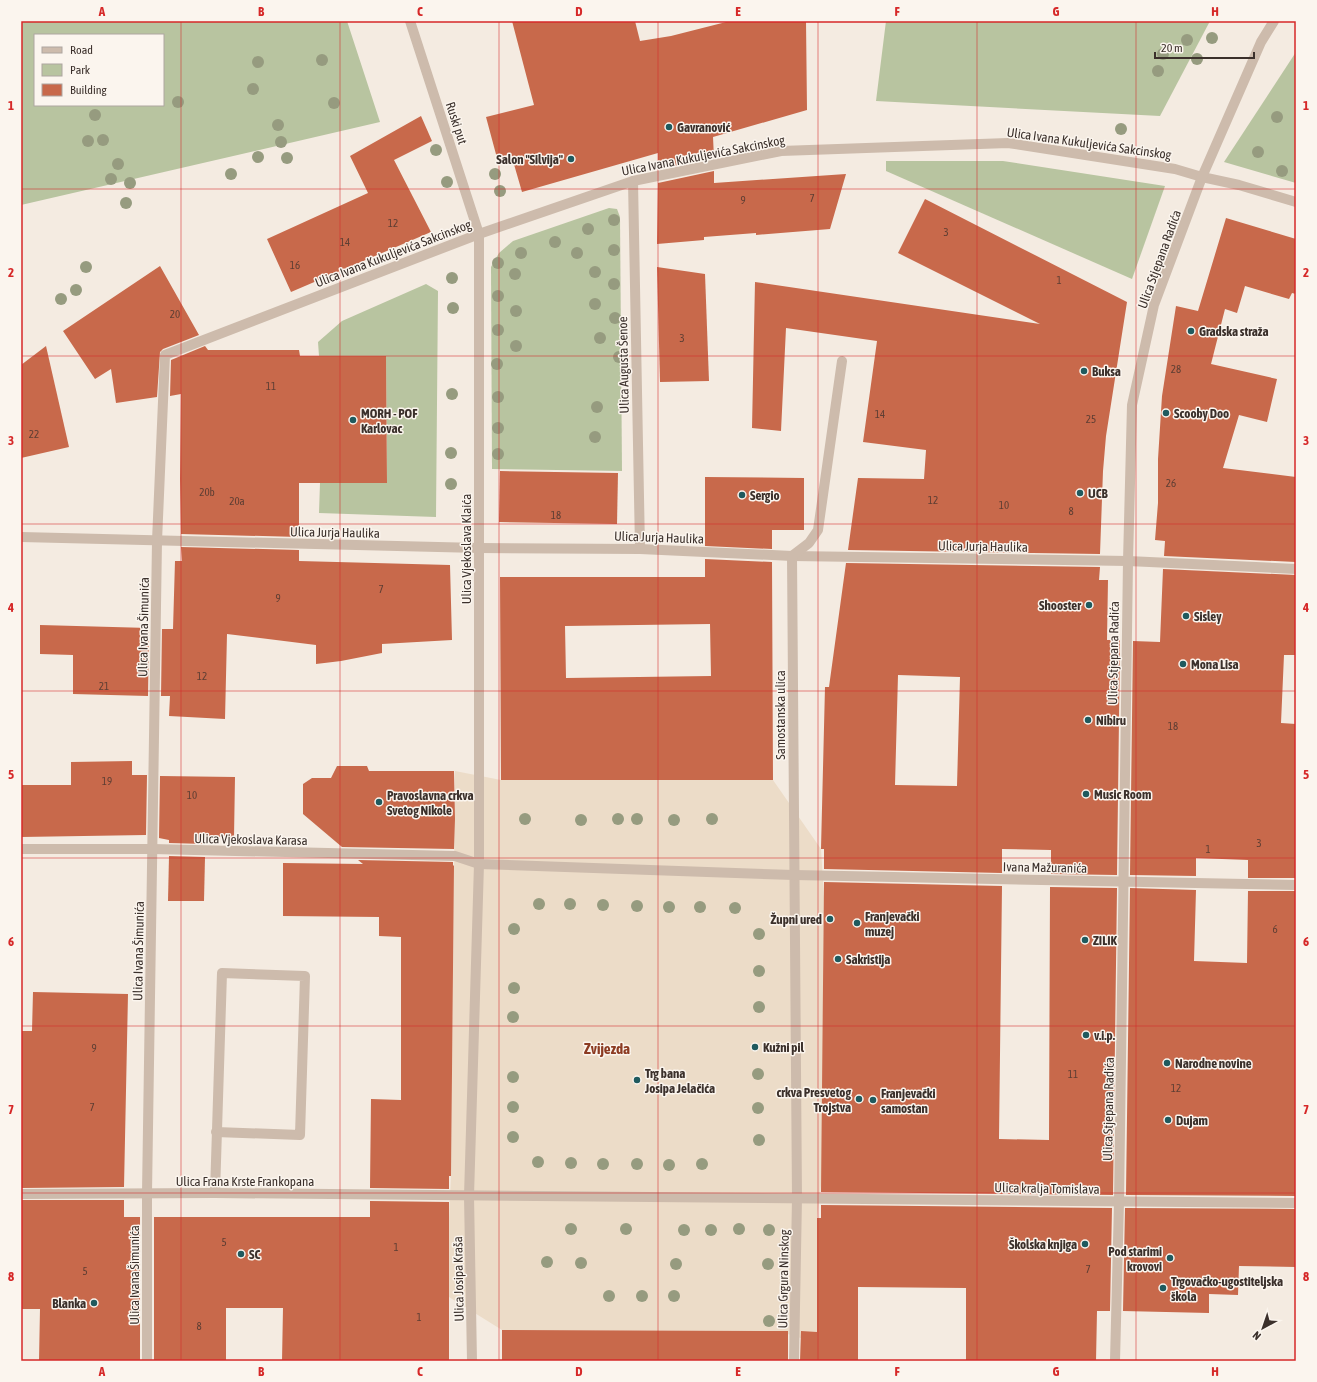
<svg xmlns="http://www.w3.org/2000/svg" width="1317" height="1382" viewBox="0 0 1317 1382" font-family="'Asap Condensed',sans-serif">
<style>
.green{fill:#b8c4a0;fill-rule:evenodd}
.plaza{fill:#ecdcc8}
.building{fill:#c8694b;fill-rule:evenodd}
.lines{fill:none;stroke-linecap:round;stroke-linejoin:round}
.minor{stroke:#cdbbac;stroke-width:10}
.tree{fill:#969b7f}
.grid{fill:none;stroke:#d62828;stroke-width:1;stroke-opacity:0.55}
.poi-dot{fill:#1f5a5e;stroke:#fbf5ee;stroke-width:1.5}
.labels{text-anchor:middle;stroke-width:3;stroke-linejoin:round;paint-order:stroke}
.number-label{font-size:11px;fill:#5e3e33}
.street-label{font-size:13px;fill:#3b302b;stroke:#fbf5ee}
.poi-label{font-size:13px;font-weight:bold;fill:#3b302b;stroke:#fbf5ee;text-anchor:start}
.quarter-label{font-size:15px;font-weight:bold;fill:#8c3b22;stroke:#fbf5ee}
.neatline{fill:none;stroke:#d62828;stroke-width:1.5}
.grid-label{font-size:13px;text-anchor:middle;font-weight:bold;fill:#d62828}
</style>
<rect width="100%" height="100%" fill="#f4ebe1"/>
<g class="green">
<path d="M21 21H347L380 122 21 205ZM35 35H163V105H35Z"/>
<path d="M886 21H1210L1160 116 876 101Z"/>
<path d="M1296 52V183L1224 162Z"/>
<path d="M886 161H1003L1165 186 1132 279 886 171Z"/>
<path d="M609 208 617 209 620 217 622 471 492 469 491 267 499 253 513 241Z"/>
<path d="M426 284 438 291 436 517 319 513 320 483H387L386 356H319L318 342 342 321Z"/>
</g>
<path class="plaza" d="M455 771 501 780H773L821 849 824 897 822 1177 817 1218V1343L778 1331 502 1330 449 1297V1218L451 1176Z"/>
<g class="building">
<path d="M512 21H635L640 41 671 36 730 21H806L807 110 713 137 714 158 658 169V153L522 192 511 154 497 158 486 117 534 105Z"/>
<path d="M421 116 432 141 394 160 431 232 291 292 267 239 368 193 350 156Z"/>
<path d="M714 171V183L846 174 830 229 756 235V233L704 237V240L657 244 658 183Z"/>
<path d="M925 199 1127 302 1106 436 1103 471 1100 554 848 550 858 478 924 479 926 450 863 442 877 341 786 328 781 431 752 428 755 282 1040 324 898 253Z"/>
<path d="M1226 218 1296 239V294L1292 293 1289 299 1245 286 1237 313 1225 309 1211 364 1277 379 1267 422 1239 415 1223 468 1296 477V562L1164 556 1165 541 1155 540 1158 503V459L1162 396 1176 306 1198 311Z"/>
<path d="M160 266 199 335 163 349 160 352 157 397 116 403 111 369 95 379 63 331Z"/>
<path d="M657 267 705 274 709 381 660 382Z"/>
<path d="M46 346 69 447 21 458V365Z"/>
<path d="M205 346 208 350H299L300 356H386L387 483H299V537L181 534 180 479 181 394 170 396 171 360Z"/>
<path d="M500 471 618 473 617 524 499 522Z"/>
<path d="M705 477 804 478V530H772V549L705 546Z"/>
<path d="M181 547 299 550V561L450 565 452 640 382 644V653L341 661 316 664V645L227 634 225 719 169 716 170 696H161L162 629H173L175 561H182Z"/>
<path d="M705 559 772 562 773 780H501L500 577H705ZM710 624 711 676 566 678 565 626Z"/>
<path d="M846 563 1100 567 1099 580H1108L1107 640H1120L1117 875 1051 874V850L1002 849V873L824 869V849H821L825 687H829ZM898 675 960 677 957 786 895 785Z"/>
<path d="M1163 569 1296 575V655H1284L1281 723 1296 724V878H1248V860L1196 858V876L1130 875 1133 641 1160 642Z"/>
<path d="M40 625 149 628 148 696 73 694V655L40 654Z"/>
<path d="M132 761V775H147L146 835 21 837V785H71V762Z"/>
<path d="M337 766H367L369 771H454L455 819 454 849 342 847 303 814V784L312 778H331Z"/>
<path d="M160 776 235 777 234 837H205V844L169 843V840L159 838Z"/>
<path d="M169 856 205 857 204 901H168Z"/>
<path d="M358 860 453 862V865L454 866 451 1176H449V1189L370 1188 371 1099 401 1100V937L379 936V917L283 916V863L363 864Z"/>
<path d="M824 882 1002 886 999 1139 1049 1140 1050 887 1117 888 1113 1195 821 1192Z"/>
<path d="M1130 888 1196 890 1194 961 1247 963 1248 891H1296V1196L1126 1195Z"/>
<path d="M33 992 128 994 124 1187 21 1188V1031H32Z"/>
<path d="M21 1200H124V1217H140V1361H39L40 1309H21Z"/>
<path d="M370 1201 449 1202V1361H282L283 1308H226V1361H154V1217H370Z"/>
<path d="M821 1205 1112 1208 1110 1311H1097L1096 1361 966 1360V1288L858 1287V1361H800L801 1331 817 1332V1218H821Z"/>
<path d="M1125 1208 1296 1209V1267L1239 1266 1238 1295 1209 1294V1313L1123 1311Z"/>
<path d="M502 1330 788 1331V1361H502Z"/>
</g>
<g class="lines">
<g class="minor">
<path d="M410 21 479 234V864L469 1196 472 1361"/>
<path d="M633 181 640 549"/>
<path d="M21 537 479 548 640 549 792 556 1128 561 1296 569"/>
<path d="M792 556 797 1198 794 1361"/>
<path d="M792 556 809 543 818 530 842 361"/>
<path d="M21 849H153L455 856 479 864 794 875 1296 885"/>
<path d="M215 1193 222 973 305 976 300 1135 216 1132"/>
<path d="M21 1194 215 1193 1296 1203"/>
<path d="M147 1361V1193L157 541 165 355 479 234 633 181 781 151 1008 143 1175 169 1202 177 1239 185 1296 202"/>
<path d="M1115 1361 1119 1202 1128 561 1132 405 1154 305 1202 177 1261 42 1274 21"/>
</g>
</g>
<g class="tree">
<circle cx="1212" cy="38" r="6"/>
<circle cx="1187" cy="40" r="6"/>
<circle cx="1163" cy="54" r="6"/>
<circle cx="1197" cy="59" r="6"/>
<circle cx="322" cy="60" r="6"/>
<circle cx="258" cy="62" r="6"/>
<circle cx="1158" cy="71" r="6"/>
<circle cx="253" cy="89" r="6"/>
<circle cx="178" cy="102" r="6"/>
<circle cx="334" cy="103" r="6"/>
<circle cx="95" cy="115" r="6"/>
<circle cx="1277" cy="117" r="6"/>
<circle cx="278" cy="125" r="6"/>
<circle cx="1121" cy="129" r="6"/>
<circle cx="103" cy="140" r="6"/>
<circle cx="88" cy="141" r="6"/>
<circle cx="281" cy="142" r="6"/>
<circle cx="436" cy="150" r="6"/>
<circle cx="1258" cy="152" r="6"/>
<circle cx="258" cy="157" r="6"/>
<circle cx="287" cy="158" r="6"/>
<circle cx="118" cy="164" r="6"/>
<circle cx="1282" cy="171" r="6"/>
<circle cx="231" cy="174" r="6"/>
<circle cx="495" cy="174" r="6"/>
<circle cx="111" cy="179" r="6"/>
<circle cx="447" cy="182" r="6"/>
<circle cx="130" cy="183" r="6"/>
<circle cx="500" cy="191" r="6"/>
<circle cx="126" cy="203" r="6"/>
<circle cx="614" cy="220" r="6"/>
<circle cx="588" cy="229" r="6"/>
<circle cx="555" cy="242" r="6"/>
<circle cx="614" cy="250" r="6"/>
<circle cx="521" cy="253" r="6"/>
<circle cx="577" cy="253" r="6"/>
<circle cx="498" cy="263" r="6"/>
<circle cx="86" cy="267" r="6"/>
<circle cx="595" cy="272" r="6"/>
<circle cx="515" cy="274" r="6"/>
<circle cx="452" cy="278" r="6"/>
<circle cx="614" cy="284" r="6"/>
<circle cx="76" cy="290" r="6"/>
<circle cx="498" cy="296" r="6"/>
<circle cx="61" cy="299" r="6"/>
<circle cx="595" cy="304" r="6"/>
<circle cx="453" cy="308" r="6"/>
<circle cx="516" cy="311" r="6"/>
<circle cx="615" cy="318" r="6"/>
<circle cx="498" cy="330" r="6"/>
<circle cx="600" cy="338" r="6"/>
<circle cx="516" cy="346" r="6"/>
<circle cx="619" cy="357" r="6"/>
<circle cx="497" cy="364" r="6"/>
<circle cx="452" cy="394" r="6"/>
<circle cx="498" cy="397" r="6"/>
<circle cx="597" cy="407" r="6"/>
<circle cx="498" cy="428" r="6"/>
<circle cx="595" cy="437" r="6"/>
<circle cx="451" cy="453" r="6"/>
<circle cx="498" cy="454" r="6"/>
<circle cx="451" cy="484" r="6"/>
<circle cx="525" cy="819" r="6"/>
<circle cx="618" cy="819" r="6"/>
<circle cx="637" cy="819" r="6"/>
<circle cx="712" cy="819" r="6"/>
<circle cx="581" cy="820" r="6"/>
<circle cx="674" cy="820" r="6"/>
<circle cx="539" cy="904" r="6"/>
<circle cx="570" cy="904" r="6"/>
<circle cx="603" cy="905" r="6"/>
<circle cx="637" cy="906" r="6"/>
<circle cx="669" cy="907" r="6"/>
<circle cx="700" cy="907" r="6"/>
<circle cx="735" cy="908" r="6"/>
<circle cx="514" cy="929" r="6"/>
<circle cx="759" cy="934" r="6"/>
<circle cx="759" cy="971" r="6"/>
<circle cx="514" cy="988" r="6"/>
<circle cx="759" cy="1007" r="6"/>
<circle cx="513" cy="1017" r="6"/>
<circle cx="758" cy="1074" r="6"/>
<circle cx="513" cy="1077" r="6"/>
<circle cx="513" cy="1107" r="6"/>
<circle cx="758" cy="1108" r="6"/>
<circle cx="513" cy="1137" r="6"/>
<circle cx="759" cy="1140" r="6"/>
<circle cx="538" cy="1162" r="6"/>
<circle cx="571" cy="1163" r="6"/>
<circle cx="603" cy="1164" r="6"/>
<circle cx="637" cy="1164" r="6"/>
<circle cx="702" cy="1164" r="6"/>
<circle cx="669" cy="1165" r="6"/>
<circle cx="571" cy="1229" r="6"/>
<circle cx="626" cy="1229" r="6"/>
<circle cx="739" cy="1229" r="6"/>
<circle cx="684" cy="1230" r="6"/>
<circle cx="711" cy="1230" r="6"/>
<circle cx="769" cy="1230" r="6"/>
<circle cx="547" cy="1262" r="6"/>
<circle cx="581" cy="1263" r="6"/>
<circle cx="676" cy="1264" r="6"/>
<circle cx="768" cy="1264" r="6"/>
<circle cx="609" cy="1296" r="6"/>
<circle cx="642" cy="1296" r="6"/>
<circle cx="674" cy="1296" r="6"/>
<circle cx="769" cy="1321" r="6"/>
</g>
<path class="grid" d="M181 21V1361M340 21V1361M499 21V1361M658 21V1361M818 21V1361M977 21V1361M1136 21V1361M21 189H1296M21 356H1296M21 524H1296M21 691H1296M21 858H1296M21 1026H1296M21 1193H1296"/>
<g class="poi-dot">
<circle cx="669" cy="127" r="4"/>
<circle cx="571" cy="159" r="4"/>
<circle cx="1191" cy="331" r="4"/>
<circle cx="1084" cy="371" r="4"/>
<circle cx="1166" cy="413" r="4"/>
<circle cx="353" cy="420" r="4"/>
<circle cx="1080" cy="493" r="4"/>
<circle cx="742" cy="495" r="4"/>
<circle cx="1089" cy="605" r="4"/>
<circle cx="1186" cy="616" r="4"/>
<circle cx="1183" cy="664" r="4"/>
<circle cx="1088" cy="720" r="4"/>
<circle cx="1086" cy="794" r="4"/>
<circle cx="379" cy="802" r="4"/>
<circle cx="830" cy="919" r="4"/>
<circle cx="857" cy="923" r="4"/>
<circle cx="1085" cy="940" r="4"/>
<circle cx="838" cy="959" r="4"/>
<circle cx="1086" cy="1035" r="4"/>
<circle cx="755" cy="1047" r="4"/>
<circle cx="1167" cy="1063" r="4"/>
<circle cx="637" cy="1080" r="4"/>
<circle cx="859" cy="1099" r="4"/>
<circle cx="873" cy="1100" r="4"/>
<circle cx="1168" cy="1120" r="4"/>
<circle cx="1085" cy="1244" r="4"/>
<circle cx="241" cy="1254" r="4"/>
<circle cx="1170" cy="1258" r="4"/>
<circle cx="1163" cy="1288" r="4"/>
<circle cx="94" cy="1303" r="4"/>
</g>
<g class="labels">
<g class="number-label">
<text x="812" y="202">7</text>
<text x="743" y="204">9</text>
<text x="393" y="227">12</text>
<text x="946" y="236">3</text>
<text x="345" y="246">14</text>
<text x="295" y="269">16</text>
<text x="1059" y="284">1</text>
<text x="175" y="318">20</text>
<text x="682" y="342">3</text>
<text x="1176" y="373">28</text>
<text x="271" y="390">11</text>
<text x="880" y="418">14</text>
<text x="1091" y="423">25</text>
<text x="34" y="438">22</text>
<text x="1171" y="487">26</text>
<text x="207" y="496">20b</text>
<text x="933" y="504">12</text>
<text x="237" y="505">20a</text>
<text x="1004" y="509">10</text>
<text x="1071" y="515">8</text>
<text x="556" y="519">18</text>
<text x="381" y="593">7</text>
<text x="278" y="602">9</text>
<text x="202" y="680">12</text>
<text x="104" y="690">21</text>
<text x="1173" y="730">18</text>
<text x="107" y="785">19</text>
<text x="192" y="799">10</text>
<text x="1259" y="847">3</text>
<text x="1208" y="853">1</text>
<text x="1275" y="933">6</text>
<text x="94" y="1052">9</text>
<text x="1073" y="1078">11</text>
<text x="1176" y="1092">12</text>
<text x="92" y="1111">7</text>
<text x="224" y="1246">5</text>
<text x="396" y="1251">1</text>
<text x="1088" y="1273">7</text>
<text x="85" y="1275">5</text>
<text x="419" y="1321">1</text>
<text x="199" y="1330">8</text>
</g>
<g class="street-label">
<text transform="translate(457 123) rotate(72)" y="5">Ruski put</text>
<text transform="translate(1089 143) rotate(8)" y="5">Ulica Ivana Kukuljevića Sakcinskog</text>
<text transform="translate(703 155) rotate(-11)" y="5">Ulica Ivana Kukuljevića Sakcinskog</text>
<text transform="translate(393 253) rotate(-21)" y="5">Ulica Ivana Kukuljevića Sakcinskog</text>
<text transform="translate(1159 259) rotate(-70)" y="5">Ulica Stjepana Radića</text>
<text transform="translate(623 365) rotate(-91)" y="5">Ulica Augusta Šenoe</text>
<text transform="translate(335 532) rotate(1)" y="5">Ulica Jurja Haulika</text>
<text transform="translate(659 537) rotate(2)" y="5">Ulica Jurja Haulika</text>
<text transform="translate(983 546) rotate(1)" y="5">Ulica Jurja Haulika</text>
<text transform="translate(466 549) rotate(-90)" y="5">Ulica Vjekoslava Klaića</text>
<text transform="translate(143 627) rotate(-89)" y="5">Ulica Ivana Šimunića</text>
<text transform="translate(1113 653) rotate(-89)" y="5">Ulica Stjepana Radića</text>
<text transform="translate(780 715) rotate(-90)" y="5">Samostanska ulica</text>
<text transform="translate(251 839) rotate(1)" y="5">Ulica Vjekoslava Karasa</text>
<text transform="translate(1045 867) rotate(1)" y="5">Ivana Mažuranića</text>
<text transform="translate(138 951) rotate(-89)" y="5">Ulica Ivana Šimunića</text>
<text transform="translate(1108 1109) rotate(-89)" y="5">Ulica Stjepana Radića</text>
<text x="245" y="1186">Ulica Frana Krste Frankopana</text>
<text transform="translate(1047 1188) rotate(1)" y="5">Ulica kralja Tomislava</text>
<text transform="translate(134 1275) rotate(-90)" y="5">Ulica Ivana Šimunića</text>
<text transform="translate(458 1279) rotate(-91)" y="5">Ulica Josipa Kraša</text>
<text transform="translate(783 1279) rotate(-89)" y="5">Ulica Grgura Ninskog</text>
</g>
<g class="poi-label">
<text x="677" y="132">Gavranović</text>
<text x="563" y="164" text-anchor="end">Salon "Silvija"</text>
<text x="1199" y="336">Gradska straža</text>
<text x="1092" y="376">Buksa</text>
<text x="361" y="418">MORH - POF<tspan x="361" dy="15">Karlovac</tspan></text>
<text x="1174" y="418">Scooby Doo</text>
<text x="1088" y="498">UCB</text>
<text x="750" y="500">Sergio</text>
<text x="1081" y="610" text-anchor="end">Shooster</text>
<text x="1194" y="621">Sisley</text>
<text x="1191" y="669">Mona Lisa</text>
<text x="1096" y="725">Nibiru</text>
<text x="1094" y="799">Music Room</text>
<text x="387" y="800">Pravoslavna crkva<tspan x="387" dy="15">Svetog Nikole</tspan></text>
<text x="865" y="921">Franjevački<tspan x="865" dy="15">muzej</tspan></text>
<text x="822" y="924" text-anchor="end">Župni ured</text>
<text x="1093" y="945">ZILIK</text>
<text x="846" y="964">Sakristija</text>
<text x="1094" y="1040">v.i.p.</text>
<text x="763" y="1052">Kužni pil</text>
<text x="1175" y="1068">Narodne novine</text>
<text x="645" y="1078">Trg bana<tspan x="645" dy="15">Josipa Jelačića</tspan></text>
<text x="851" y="1097" text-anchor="end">crkva Presvetog<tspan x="851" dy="15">Trojstva</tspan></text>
<text x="881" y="1098">Franjevački<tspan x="881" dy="15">samostan</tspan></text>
<text x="1176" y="1125">Dujam</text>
<text x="1077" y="1249" text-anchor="end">Školska knjiga</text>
<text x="1162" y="1256" text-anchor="end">Pod starimi<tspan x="1162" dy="15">krovovi</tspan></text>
<text x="249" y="1259">SC</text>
<text x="1171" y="1286">Trgovačko-ugostiteljska<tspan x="1171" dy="15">škola</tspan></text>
<text x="86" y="1308" text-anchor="end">Blanka</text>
</g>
<g class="quarter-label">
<text x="607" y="1054">Zvijezda</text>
</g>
</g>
<rect width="1317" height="1382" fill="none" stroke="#fbf5ee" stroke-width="44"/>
<rect x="34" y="34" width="130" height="72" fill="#fbf5ee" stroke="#aea6a0"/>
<rect x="42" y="47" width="20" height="6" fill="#cdbbac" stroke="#aea6a0"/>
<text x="70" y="54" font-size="12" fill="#3b302b">Road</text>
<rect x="42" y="64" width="20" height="12" fill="#b8c4a0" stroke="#aea6a0"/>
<text x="70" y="74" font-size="12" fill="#3b302b">Park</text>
<rect x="42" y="84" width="20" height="12" fill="#c8694b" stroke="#aea6a0"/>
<text x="70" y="94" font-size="12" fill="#3b302b">Building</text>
<g transform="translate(1263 1328) rotate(220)" stroke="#fbf5ee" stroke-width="3" paint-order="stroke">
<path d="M0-3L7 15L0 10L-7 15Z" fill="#3b302b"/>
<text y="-6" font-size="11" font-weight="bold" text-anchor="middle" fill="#3b302b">N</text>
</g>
<path d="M1155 52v6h99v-6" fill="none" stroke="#3b302b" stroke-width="2"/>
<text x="1161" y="52" font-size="12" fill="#3b302b" stroke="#fbf5ee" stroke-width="3" paint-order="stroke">20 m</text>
<rect x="22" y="22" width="1273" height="1338" class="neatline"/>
<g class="grid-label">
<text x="102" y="16">A</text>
<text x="261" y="16">B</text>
<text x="420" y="16">C</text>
<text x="579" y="16">D</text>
<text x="738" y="16">E</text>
<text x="897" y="16">F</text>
<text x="1056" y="16">G</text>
<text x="1215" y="16">H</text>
<text x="11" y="110">1</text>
<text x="1306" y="110">1</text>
<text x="11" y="277">2</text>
<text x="1306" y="277">2</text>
<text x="11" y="445">3</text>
<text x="1306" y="445">3</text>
<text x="11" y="612">4</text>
<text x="1306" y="612">4</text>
<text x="11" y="779">5</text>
<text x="1306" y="779">5</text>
<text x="11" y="946">6</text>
<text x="1306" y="946">6</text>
<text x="11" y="1114">7</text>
<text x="1306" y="1114">7</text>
<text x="11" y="1281">8</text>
<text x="1306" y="1281">8</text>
<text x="102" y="1376">A</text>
<text x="261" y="1376">B</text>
<text x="420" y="1376">C</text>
<text x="579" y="1376">D</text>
<text x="738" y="1376">E</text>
<text x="897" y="1376">F</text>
<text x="1056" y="1376">G</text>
<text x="1215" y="1376">H</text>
</g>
</svg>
